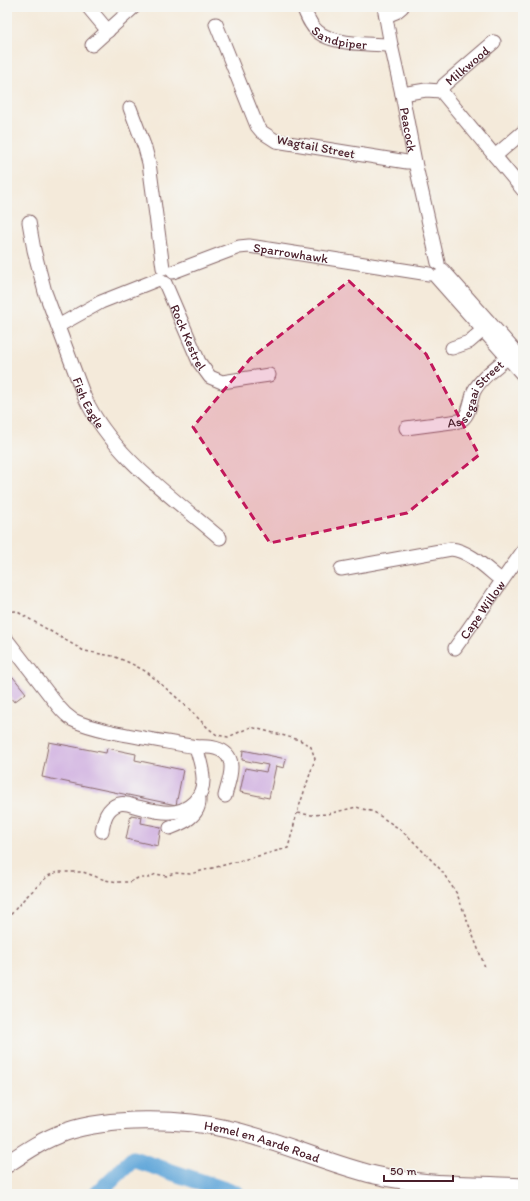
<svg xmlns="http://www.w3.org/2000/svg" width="530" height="1201" viewBox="0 0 530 1201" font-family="Itim,sans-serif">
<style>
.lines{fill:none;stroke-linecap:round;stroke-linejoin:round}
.river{stroke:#65a9da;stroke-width:17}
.building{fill:#d1b2e1}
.minor-casing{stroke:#866668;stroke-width:15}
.major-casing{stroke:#866668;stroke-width:19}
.path{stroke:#866668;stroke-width:1.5;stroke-dasharray:3 3;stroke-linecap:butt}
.minor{stroke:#fff;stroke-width:13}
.major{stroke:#fff;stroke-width:17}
.marked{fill:#c2185b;fill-opacity:0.2;stroke:#c2185b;stroke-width:3;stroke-dasharray:8 5;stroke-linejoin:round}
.labels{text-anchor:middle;stroke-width:3.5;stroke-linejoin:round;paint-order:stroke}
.street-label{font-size:13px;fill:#4a1f2b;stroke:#f6f6f2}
</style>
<rect width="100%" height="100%" fill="#f6f6f2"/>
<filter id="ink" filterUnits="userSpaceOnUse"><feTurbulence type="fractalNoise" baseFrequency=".025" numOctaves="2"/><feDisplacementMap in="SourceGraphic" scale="8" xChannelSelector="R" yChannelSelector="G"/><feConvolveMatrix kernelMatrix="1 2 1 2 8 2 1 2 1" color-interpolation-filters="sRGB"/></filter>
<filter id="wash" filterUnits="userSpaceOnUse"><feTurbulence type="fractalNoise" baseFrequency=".012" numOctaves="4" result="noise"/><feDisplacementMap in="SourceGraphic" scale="16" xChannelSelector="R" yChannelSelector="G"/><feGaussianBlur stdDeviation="0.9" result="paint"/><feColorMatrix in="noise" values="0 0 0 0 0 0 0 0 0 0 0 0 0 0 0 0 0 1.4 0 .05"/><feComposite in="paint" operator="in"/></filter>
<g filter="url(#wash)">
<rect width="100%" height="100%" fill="#f4eada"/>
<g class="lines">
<path class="river" d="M97 1194 133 1159 237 1194"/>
</g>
<g id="blocks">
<g class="building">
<path d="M13 677 26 693 14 702 7 693V681Z"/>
<path d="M49 742 106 753 107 748 136 754 135 760 183 770 176 805 42 777Z"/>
<path d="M243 750 286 759 284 768 276 766 269 798 240 792 245 768 266 772 268 765 242 760Z"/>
<path d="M131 815 142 817 141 823 161 827 158 846 126 839Z"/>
</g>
</g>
</g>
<g filter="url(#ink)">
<use href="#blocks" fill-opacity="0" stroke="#866668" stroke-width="1"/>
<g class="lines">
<g class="minor-casing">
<g id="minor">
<path d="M88 7 108 31"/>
<path id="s1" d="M303 7C307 16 310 25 317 31 332 45 371 44 391 45"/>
<path id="s2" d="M384 7 391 45 402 94 415 162 438 263"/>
<path d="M386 16 396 12 402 7"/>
<path d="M216 24 257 126 262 132 276 141 407 162H415"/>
<path d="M92 45 134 7"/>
<path id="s3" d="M441 91 444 85 494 42"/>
<path d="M402 94 426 90 441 91 523 190"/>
<path d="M130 108 145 148 149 163 163 268"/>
<path d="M495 156 523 132"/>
<path id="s4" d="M29 222 34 250 45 292 84 396C111 455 171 496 220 538"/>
<path d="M443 270 523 360"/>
<path id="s5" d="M173 272 239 247 249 246 429 274"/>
<path d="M436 277 523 375"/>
<path id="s6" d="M165 283 199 362 210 377 222 382 269 375"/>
<path d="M58 326 101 302 159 279"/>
<path d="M452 348 469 342 483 330"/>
<path id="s7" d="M406 428 459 421C470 417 470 401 474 391 483 375 502 363 515 351"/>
<path d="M341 569 451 549C470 551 487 569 501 580"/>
<path d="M7 640 58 706C62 711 67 716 73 720 85 726 99 729 112 732 140 738 168 742 196 747 201 765 210 786 194 802 177 819 155 811 134 806 129 804 124 803 119 804 106 808 104 820 102 831"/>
<path id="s8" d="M455 648 523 551"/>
<path d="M196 747C211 746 232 748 231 768 231 777 227 787 225 796"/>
<path d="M170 828C183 823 200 816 199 799"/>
</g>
</g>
<g class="major-casing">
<g id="major">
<path id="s9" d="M7 1164C25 1152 44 1139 65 1132 108 1117 183 1118 227 1129 278 1140 325 1163 375 1175 422 1186 475 1184 523 1187"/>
</g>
</g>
<g class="path">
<path d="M7 612 16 611 84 651 113 656 130 663 147 672 183 703 208 728 217 735 228 737 251 727 300 740 311 747 315 759 297 813 311 815 328 814 356 807 374 812 398 828 411 839 441 870 457 894 485 967"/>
<path d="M7 919 24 899 48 876 57 872H83L105 880 118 882H130L138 878H148L156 874 167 876 174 873 190 874 288 848 297 813"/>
</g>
<use href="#minor" class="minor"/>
<use href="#major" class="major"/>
</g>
</g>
<path class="marked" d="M349 281 426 354 479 455 407 513 270 543 193 427 250 359Z"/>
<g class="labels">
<g class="street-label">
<text dy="5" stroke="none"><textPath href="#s1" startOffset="52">Sandpiper</textPath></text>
<text dy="5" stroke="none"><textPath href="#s3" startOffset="37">Milkwood</textPath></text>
<text dy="5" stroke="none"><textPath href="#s2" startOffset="125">Peacock</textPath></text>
<text transform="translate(316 146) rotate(11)" y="5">Wagtail Street</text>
<text dy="5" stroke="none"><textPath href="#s5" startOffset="123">Sparrowhawk</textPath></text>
<text dy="5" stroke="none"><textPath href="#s6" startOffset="59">Rock Kestrel</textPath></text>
<text dy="5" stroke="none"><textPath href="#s7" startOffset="85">Assegaai Street</textPath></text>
<text dy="5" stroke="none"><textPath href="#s4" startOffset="191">Fish Eagle</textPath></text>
<text dy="5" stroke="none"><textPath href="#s8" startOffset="47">Cape Willow</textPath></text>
<text dy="5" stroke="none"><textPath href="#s9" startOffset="267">Hemel en Aarde Road</textPath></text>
</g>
</g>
<rect width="530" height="1201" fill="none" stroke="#f6f6f2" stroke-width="24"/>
<path d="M384 1175v6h69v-6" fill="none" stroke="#4a1f2b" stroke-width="2"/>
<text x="390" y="1175" font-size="12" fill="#4a1f2b" stroke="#f6f6f2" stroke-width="3" paint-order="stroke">50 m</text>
</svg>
